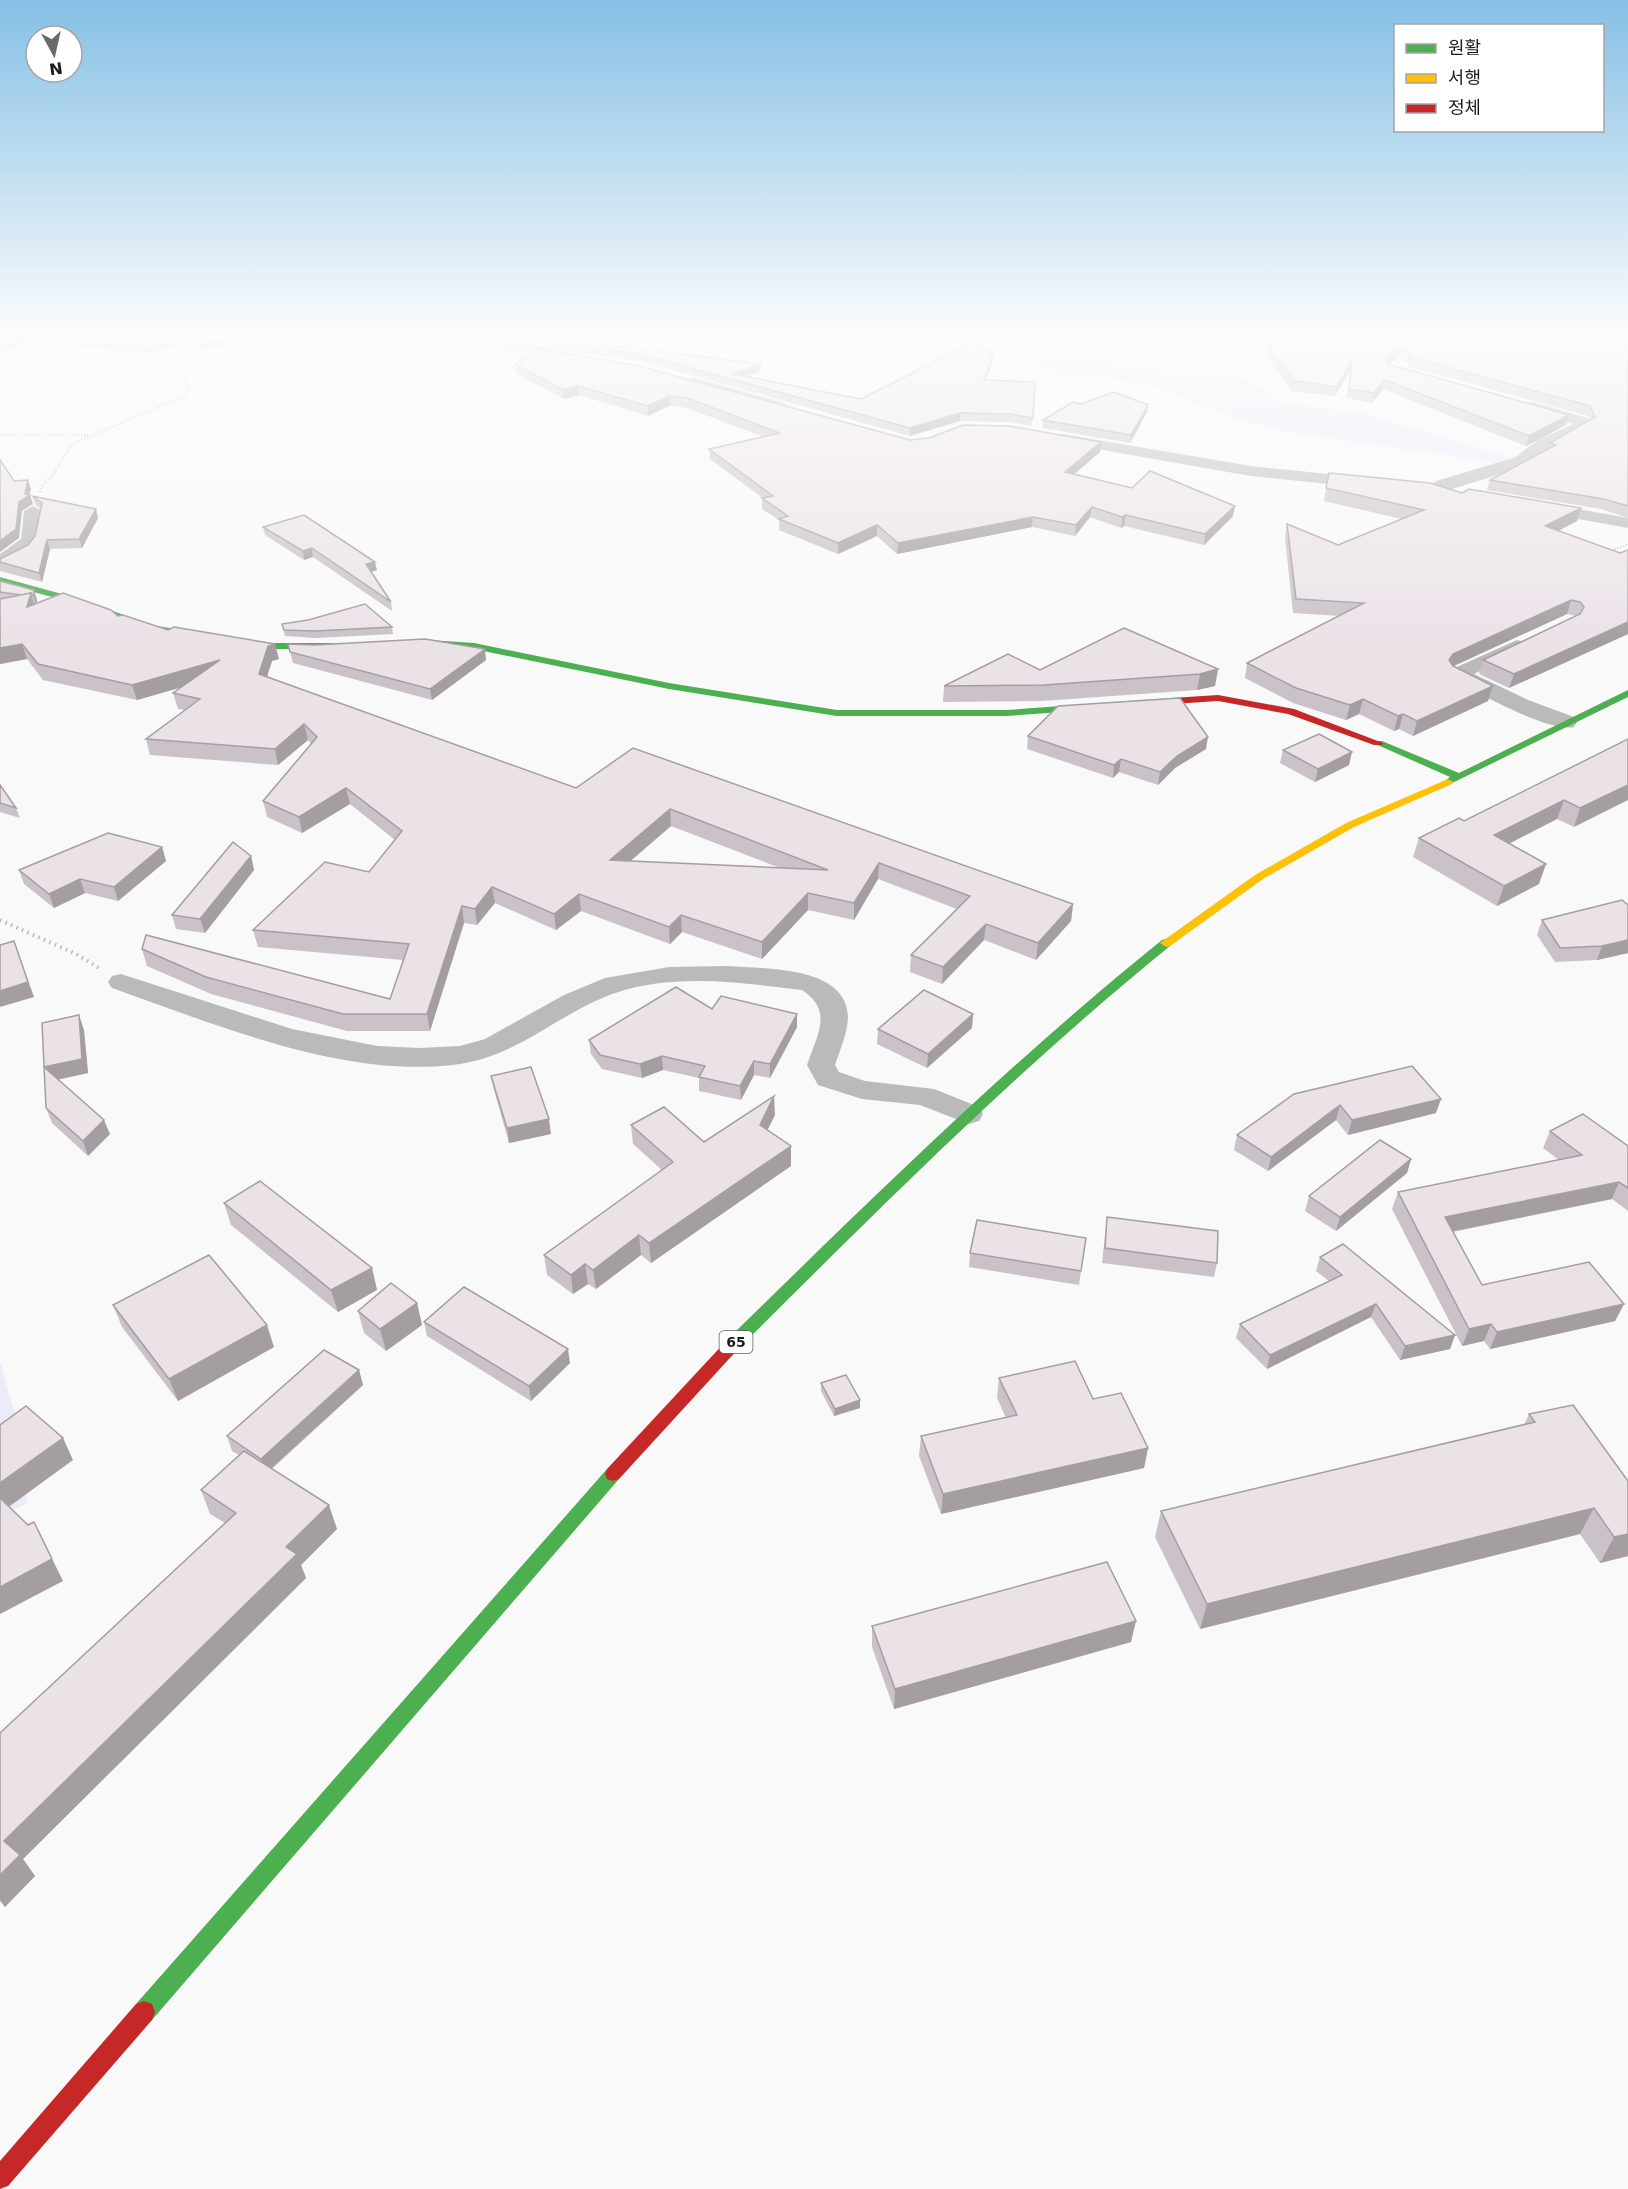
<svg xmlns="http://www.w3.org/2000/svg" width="1628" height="2189" viewBox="0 0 1628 2189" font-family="'DejaVu Sans','Noto Sans KR',sans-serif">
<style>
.green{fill:#ecebf9}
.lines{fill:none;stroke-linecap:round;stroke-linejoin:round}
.path-far1{stroke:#b8b8b8;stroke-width:2;stroke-dasharray:1 2;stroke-linecap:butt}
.path{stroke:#b8b8b8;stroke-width:4;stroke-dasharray:1.5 4.5;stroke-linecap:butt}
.street{fill:#babab9;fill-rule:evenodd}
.fast{fill:#4caf50;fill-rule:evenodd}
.slow{fill:#ffc107;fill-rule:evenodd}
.jam{fill:#c62828;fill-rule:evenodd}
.wall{fill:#cac2c8;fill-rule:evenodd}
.shaded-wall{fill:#a49ea2}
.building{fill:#ebe2e8;stroke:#a49ea2;stroke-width:1.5;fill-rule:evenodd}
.labels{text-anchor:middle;stroke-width:4.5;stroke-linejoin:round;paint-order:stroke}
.shield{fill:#fff;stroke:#606060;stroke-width:1.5}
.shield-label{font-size:14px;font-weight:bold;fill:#1c1c1c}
</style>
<rect width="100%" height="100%" fill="#f9f9f9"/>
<g class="green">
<path d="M993 337 1175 373 1234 376 1257 385 1281 403 1358 412 1503 455 1515 465 1293 433 1248 422 1190 402 1164 389 1126 381 1045 372Z"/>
<path d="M0 1362 23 1441 27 1503 0 1518Z"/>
</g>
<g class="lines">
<g class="path-far1">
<path d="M0 435H88"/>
<path d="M40 492 42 485 52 476 72 444 184 396 188 389 184 370 169 366"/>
<path d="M1609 551 1627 545"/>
</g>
<path class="path" d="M0 920 76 954 99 968"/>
<g class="street">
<path d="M15 337H69L148 345 179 337H204L202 340 148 353 22 341Z"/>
<path d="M486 337C512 337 551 349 577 356L579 359 572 363 506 349Z"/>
<path d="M693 377 785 403 787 406 779 411 688 385 685 382Z"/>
<path d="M1531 401 1587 418 1591 425 1548 449 1528 465 1440 493H1428L1425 489 1436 481 1516 457 1536 441 1573 424 1525 409 1523 406Z"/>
<path d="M1063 434 1251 466 1367 478 1376 483 1367 488 1251 476 1057 442 1055 439Z"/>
<path d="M1540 502 1628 518V528L1534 511 1531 507Z"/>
<path d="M33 506 42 511 36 544 30 552 0 568V554L21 539 24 511Z"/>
<path d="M1517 640 1524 642 1527 646 1524 650 1474 674 1528 700 1574 717 1577 722 1574 727C1549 733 1475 691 1450 678L1447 674 1450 670Z"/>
<path d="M727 966C762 969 846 965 848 1016 848 1032 840 1050 835 1065L839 1072 865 1081 934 1089 979 1107 983 1114 979 1121 969 1124 920 1105 862 1099 818 1085 807 1065C817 1035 834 1011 802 990 737 982 662 971 600 999 552 1020 514 1056 460 1064 347 1080 217 1025 112 988L108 982 112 976 121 974 292 1029 377 1046 420 1048 460 1046 485 1039 564 995 605 978 669 967Z"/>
</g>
<g class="fast">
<path d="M0 577 84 600 150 625 270 643H333L338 646 333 649H270L148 631 78 604 0 583Z"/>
<path d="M414 639 474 643 669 683 837 710H1006L1172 698 1177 701 1172 704 1006 716H837L669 689 474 649 411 644V640Z"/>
<path d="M1628 690V697L1448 785 1443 782 1450 777 1373 743 1374 741H1382L1459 773Z"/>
<path d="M1166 939 1172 943 1170 946C1017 1070 879 1209 739 1348L733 1350 727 1348 725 1344 727 1340C868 1202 1008 1064 1162 940Z"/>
<path d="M613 1467 619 1469 621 1474 619 1479 152 2020 144 2023 136 2020 133 2012 136 2004 607 1469Z"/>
</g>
<path class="slow" d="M1448 779 1453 782 1452 784 1354 827 1263 879 1170 946 1166 947 1160 943 1255 875 1346 823Z"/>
<g class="jam">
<path d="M1218 695 1294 709 1383 743 1382 745H1374L1288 714 1218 701 1172 704 1167 701 1172 698Z"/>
<path d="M733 1338 739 1340 741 1344 739 1348 619 1479 613 1481 607 1479 605 1474 607 1469 727 1340Z"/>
<path d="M144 2001 152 2004 155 2012 152 2020 8 2186 0 2189V2161L136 2004Z"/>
</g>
</g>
<g class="wall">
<path d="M199 337H277L267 344 227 340V346L199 348 193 345 191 339Z"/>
<path d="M287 337H324L303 345Z"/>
<path d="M1265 337H1628V518L1601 509 1487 490 1490 480 1548 449 1550 443 1589 420 1588 416 1408 366V362L1399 357 1388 364 1569 415 1566 425 1526 446 1383 389 1372 403 1347 398 1350 370 1335 396 1292 391 1268 357Z"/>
<path d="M553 341 616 346 761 364V371L747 376 861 399 993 361 986 380 1035 382 1032 426 1008 422 960 421 910 436 641 361 553 349Z"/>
<path d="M515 364 910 440 1101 442 1100 452 1074 474 1233 516 1204 545 1124 526 1121 528 1090 517 1075 536 1032 527 897 554 877 536 838 554 779 530V520L762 509V498H763L710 459 709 449 764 437 687 408 671 405 648 416 579 395 564 399 516 373Z"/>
<path d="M1081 404 1148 405 1147 412 1130 443 1043 428V420Z"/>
<path d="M1329 473 1462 493 1577 521 1558 531 1620 553 1628 550V634L1509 688 1479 674 1483 660 1576 616 1567 614 1454 666 1493 686 1488 701 1413 736 1399 729 1394 731 1359 714 1346 720 1293 703 1245 678 1247 663 1340 616 1293 613 1285 538 1287 524 1338 545 1402 519 1324 501Z"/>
<path d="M32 496 98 518 82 548 50 549 42 582 0 571V559L28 545 35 536 40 509 35 504Z"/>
<path d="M263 527 377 570 371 572 391 602 392 611 313 557 304 560 265 535Z"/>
<path d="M0 581 34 590 37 600 36 603 118 616 279 659 272 661 267 677 576 788 633 748 1073 904 1071 921 1036 960 984 940 942 984 910 972 911 955 957 909 878 879 854 920 808 910 762 959 682 932 670 944 581 911 556 930 495 903 477 925 464 923 430 1031H347L211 994 147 966 142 949 390 999 403 960 258 947 253 930 369 872 395 840 350 804 302 833 267 817 263 801 311 744 308 740 278 765 150 755 146 739 185 710 178 709 173 693 182 687 137 700 43 680 27 659 0 664ZM671 826 780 868 630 861Z"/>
<path d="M282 624 392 627 393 634 316 638 285 636Z"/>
<path d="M288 644 486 660 432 700 293 663Z"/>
<path d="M1218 669 1215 686 1197 690 1042 701 943 702 944 686 1040 670Z"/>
<path d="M1028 736 1206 749 1175 768 1158 785 1119 772 1113 778 1027 749Z"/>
<path d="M1628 739 1574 827 1557 819 1509 844 1539 884 1497 906 1413 857 1419 838 1464 821Z"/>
<path d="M1283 750 1349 765 1315 782 1280 763Z"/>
<path d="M0 785 16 808 20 818 0 812Z"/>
<path d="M162 847 166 861 118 901 85 893 54 908 24 884 19 870Z"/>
<path d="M251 856 254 870 205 933 176 929 172 915Z"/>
<path d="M1628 905V953L1597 960 1555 962 1537 935 1542 920Z"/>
<path d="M712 1009 797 1014V1027L770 1078 754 1075 741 1100 699 1091V1078L663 1070 642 1078 602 1069 591 1054 589 1040Z"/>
<path d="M973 1014 972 1028 927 1068 877 1044 878 1029Z"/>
<path d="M42 1023 84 1030 88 1073 58 1080 110 1134 88 1156 52 1123 46 1108Z"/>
<path d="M491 1076 551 1134 509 1143 494 1090Z"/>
<path d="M1294 1094 1436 1113 1348 1135 1336 1120 1268 1171 1234 1150 1237 1135Z"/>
<path d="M775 1115 767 1130 791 1166 651 1263 641 1255 596 1289 588 1284 573 1294 547 1275 544 1255 662 1170 633 1144 631 1125 704 1142Z"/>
<path d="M1550 1131 1628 1146V1211L1612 1199 1453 1232 1482 1285 1624 1304 1615 1321 1490 1349 1484 1341 1462 1346 1392 1209 1398 1192 1559 1160 1543 1148Z"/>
<path d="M1411 1159 1407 1173 1336 1231 1305 1211 1309 1196Z"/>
<path d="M224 1203 372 1268 377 1290 338 1312 231 1225Z"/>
<path d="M1107 1217 1217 1263 1214 1277 1102 1263Z"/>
<path d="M1086 1238 1079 1285 969 1267 970 1253Z"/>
<path d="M1320 1257 1455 1335 1450 1349 1400 1360 1371 1317 1267 1369 1236 1338 1240 1324 1329 1281 1316 1271Z"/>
<path d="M417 1303 422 1325 386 1351 364 1333 358 1311Z"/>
<path d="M113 1305 274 1347 178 1401 122 1327Z"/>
<path d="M424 1322 570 1363 531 1401 427 1336Z"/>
<path d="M359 1370 363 1385 272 1469 337 1529 301 1565 306 1578 23 1859 35 1876 5 1907 0 1901V1733L225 1523 210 1514 201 1490 239 1455 232 1451 227 1436Z"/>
<path d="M999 1378 1093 1399 1148 1448 1144 1468 941 1514 919 1456 921 1436 1006 1418 997 1398Z"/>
<path d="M821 1383 860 1400V1408L834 1416 821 1391Z"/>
<path d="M1529 1414 1628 1556 1600 1563 1580 1534 1200 1629 1155 1537 1161 1511 1524 1425Z"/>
<path d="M872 1626 1131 1642 894 1709 872 1647Z"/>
</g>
<g class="shaded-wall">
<path d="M22 337 24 343 0 354V347Z"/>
<path d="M225 337 227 340V346L199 348 198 343Z"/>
<path d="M268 337H277L267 344 266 339Z"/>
<path d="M309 337H324L303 345 302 339Z"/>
<path d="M1401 348 1399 357 1384 367 1386 358Z"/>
<path d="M993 354V361L983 387 984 380Z"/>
<path d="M1352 360 1350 370 1335 396 1337 387Z"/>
<path d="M761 364V371L736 380 733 374Z"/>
<path d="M1385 380 1383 389 1372 403 1374 393Z"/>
<path d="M578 386 579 395 564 399 563 390Z"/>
<path d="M670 396 671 405 648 416V406Z"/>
<path d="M1148 405 1147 412 1130 443 1131 435Z"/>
<path d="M960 413V421L910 436V428Z"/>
<path d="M1569 415 1566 425 1526 446 1529 436Z"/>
<path d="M1101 442 1100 452 1064 483 1065 472Z"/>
<path d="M28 480 31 489 29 496 30 495 33 504 22 511 19 538 0 552V541L19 502 25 494Z"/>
<path d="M1235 506 1233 516 1204 545 1205 534Z"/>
<path d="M1092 507 1090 517 1075 536 1076 525Z"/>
<path d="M1581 508 1577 521 1541 540 1545 526Z"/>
<path d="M96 509 98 518 82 548 79 539Z"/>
<path d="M1126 515 1124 526 1121 528 1122 517Z"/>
<path d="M1033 517 1032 527 897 554 898 543Z"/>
<path d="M877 525V536L838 554V543Z"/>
<path d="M47 540 50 549 42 582 39 573Z"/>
<path d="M312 548 313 557 304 560 303 551Z"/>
<path d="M375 562 377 570 368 573 366 564Z"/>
<path d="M34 590 37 600 36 605 33 596Z"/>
<path d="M31 593 35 607H27Z"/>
<path d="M1571 600 1567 614 1449 668V660L1453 654Z"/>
<path d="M1628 622V634L1509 688 1514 674Z"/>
<path d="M22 644 27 659 0 664V648Z"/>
<path d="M275 644 279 659 272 661 263 689 259 674 268 646Z"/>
<path d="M485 649 486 660 432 700 430 689Z"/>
<path d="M220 660 224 675 137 700 132 685Z"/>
<path d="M1218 669 1215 686 1197 690 1200 674Z"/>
<path d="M1493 686 1488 701 1413 736 1417 721Z"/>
<path d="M1363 699 1359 714 1346 720 1350 705Z"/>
<path d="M1403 714 1399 729 1394 731 1398 716Z"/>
<path d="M304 724 308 740 278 765 275 749Z"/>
<path d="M1208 737 1206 749 1175 768 1158 785 1160 772 1177 756Z"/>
<path d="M1352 752 1349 765 1315 782 1318 769Z"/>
<path d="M1121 759 1119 772 1113 778 1114 765Z"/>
<path d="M1628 785V800L1574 827 1580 808Z"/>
<path d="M346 788 350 804 302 833 299 817Z"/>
<path d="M1564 800 1557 819 1488 854 1494 835Z"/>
<path d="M670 809 671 826 612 877 610 860Z"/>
<path d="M162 847 166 861 118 901 114 887Z"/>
<path d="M251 856 254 870 205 933 200 919Z"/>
<path d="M879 863 878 879 854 920V903Z"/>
<path d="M1546 864 1539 884 1497 906 1504 886Z"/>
<path d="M80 879 85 893 54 908 49 894Z"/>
<path d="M492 887 495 903 477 925 475 909Z"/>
<path d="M808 893V910L762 959V942Z"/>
<path d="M579 894 581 911 556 930 554 914Z"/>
<path d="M1073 904 1071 921 1036 960 1038 943Z"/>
<path d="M462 906 464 923 430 1031 427 1014Z"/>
<path d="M681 915 682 932 670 944 669 927Z"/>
<path d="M986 924 984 940 942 984 943 967Z"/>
<path d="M1628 940V953L1597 960 1602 946Z"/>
<path d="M14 941 34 997 0 1007V991Z"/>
<path d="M797 1014V1027L770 1078V1064Z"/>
<path d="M973 1014 972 1028 927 1068 928 1054Z"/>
<path d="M79 1015 84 1030 88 1073 50 1081 44 1067Z"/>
<path d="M662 1056 663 1070 642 1078 640 1064Z"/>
<path d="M754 1061V1075L741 1100 740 1086Z"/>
<path d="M774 1096 775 1115 760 1145V1125Z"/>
<path d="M1441 1099 1436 1113 1348 1135 1352 1120Z"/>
<path d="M1340 1105 1336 1120 1268 1171 1271 1157Z"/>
<path d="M549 1119 551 1134 509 1143 507 1128Z"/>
<path d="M104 1120 110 1134 88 1156 83 1141Z"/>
<path d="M791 1146V1166L651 1263 649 1243Z"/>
<path d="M1411 1159 1407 1173 1336 1231 1340 1217Z"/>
<path d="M1619 1182 1612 1199 1439 1234 1445 1217Z"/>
<path d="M639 1235 641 1255 596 1289 593 1270Z"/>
<path d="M585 1264 588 1284 573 1294 571 1275Z"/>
<path d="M372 1268 377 1290 338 1312 331 1290Z"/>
<path d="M417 1303 422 1325 386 1351 380 1329Z"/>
<path d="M1376 1304 1371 1317 1267 1369 1270 1355Z"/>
<path d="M1624 1304 1615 1321 1490 1349 1497 1332Z"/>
<path d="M1491 1324 1484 1341 1462 1346 1469 1329Z"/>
<path d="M267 1325 274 1347 178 1401 169 1379Z"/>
<path d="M1455 1335 1450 1349 1400 1360 1405 1346Z"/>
<path d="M568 1349 570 1363 531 1401 529 1386Z"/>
<path d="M359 1370 363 1385 266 1473 261 1459Z"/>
<path d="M860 1400V1408L834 1416 835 1409Z"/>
<path d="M63 1438 73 1460 3 1511 0 1506V1483Z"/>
<path d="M1148 1448 1144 1468 941 1514 943 1494Z"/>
<path d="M329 1505 337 1529 301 1565 306 1578 23 1859 35 1876 5 1907 0 1900V1875L4 1841 286 1547Z"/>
<path d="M1594 1508 1580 1534 1200 1629 1207 1604Z"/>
<path d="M34 1522 63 1581 0 1614V1587Z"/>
<path d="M1628 1534V1556L1600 1563 1614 1537Z"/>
<path d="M1136 1621 1131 1642 894 1709 895 1689Z"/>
</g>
<g class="building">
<path d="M0 337H22L0 347Z"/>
<path d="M199 337H225V341L198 343 191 339Z"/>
<path d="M251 337H268L266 339Z"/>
<path d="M297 337H309L302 339Z"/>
<path d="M559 337H582L616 346 761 364 733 374 861 399 971 343 993 354 984 380 1035 382 1033 418 1009 414 960 413 910 428 640 354 553 341Z"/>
<path d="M1268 337H1628V506L1604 499 1490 480 1556 445 1550 443 1595 417 1590 406 1410 357V353L1401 348 1386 358 1388 364 1569 415 1529 436 1385 380 1374 393 1349 389 1352 360 1337 387 1294 381 1269 348Z"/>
<path d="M538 349 639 366 910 440 929 438 963 425 1009 426 1101 442 1065 472 1132 488 1150 471 1235 506 1205 534 1126 515 1122 517 1092 507 1076 525 1033 517 898 543 877 525 838 543 779 519 788 516 762 498 773 496 709 449 780 433 687 398 670 396 648 406 578 386 563 390 515 364Z"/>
<path d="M1114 392 1148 405 1131 435 1043 420 1073 402 1081 404Z"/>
<path d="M0 460 14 481 28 480 25 494 30 495 19 502 16 529 0 541Z"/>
<path d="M1329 473 1430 483 1462 493 1469 489 1581 508 1545 526 1620 553 1628 550V622L1514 674 1483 660 1580 614 1584 607 1580 602 1571 600 1453 654 1449 660 1453 666 1493 686 1417 721 1403 714 1398 716 1363 699 1350 705 1296 688 1247 663 1364 603 1296 599 1287 524 1338 545 1424 510 1326 488Z"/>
<path d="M32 496 96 509 79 539 47 540 39 573 0 562V559L28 545 35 536 42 503Z"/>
<path d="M304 515 375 562 366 564 391 602 312 548 303 551 263 527Z"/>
<path d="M0 581 34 590 33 596H32L31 593 22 595 0 592Z"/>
<path d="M31 593 27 607 63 593 111 610 118 616 123 615 168 630 174 627 275 644 268 646 259 674 576 788 633 748 1073 904 1038 943 986 924 943 967 911 955 970 896 879 863 854 903 808 893 762 942 681 915 669 927 579 894 554 914 492 887 475 909 462 906 427 1014H343L206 977 142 949 146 935 390 999 409 944 253 930 325 862 369 872 402 831 346 788 299 817 263 801 317 737 304 724 275 749 146 739 200 699 173 693 220 660 132 685 38 664 22 644 0 648V599ZM670 809 828 870 610 860Z"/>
<path d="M365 604 392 627 315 631 284 630 282 624 308 620Z"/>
<path d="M1124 628 1218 669 1200 674 1044 685 944 686 1008 654 1040 670Z"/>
<path d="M425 639 485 649 430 689 290 652 288 644 314 645Z"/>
<path d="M1180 698 1208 737 1177 756 1160 772 1121 759 1114 765 1028 736 1058 706Z"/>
<path d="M1319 734 1352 752 1318 769 1283 750Z"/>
<path d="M1628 739V785L1580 808 1564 800 1494 835 1546 864 1504 886 1419 838 1459 818 1464 821Z"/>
<path d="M0 785 16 808 0 803Z"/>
<path d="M108 833 162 847 114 887 80 879 49 894 19 870Z"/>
<path d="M233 842 251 856 200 919 172 915Z"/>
<path d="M1622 900 1628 905V940L1602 946 1560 948 1542 920Z"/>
<path d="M14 941 28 982 0 991V945Z"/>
<path d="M676 987 712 1009 721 996 797 1014 770 1064 754 1061 740 1086 699 1077 705 1066 662 1056 640 1064 600 1055 589 1040Z"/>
<path d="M924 990 973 1014 928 1054 878 1029Z"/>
<path d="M79 1015 82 1059 44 1067 104 1120 83 1141 46 1108 42 1023Z"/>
<path d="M1412 1066 1441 1099 1352 1120 1340 1105 1271 1157 1237 1135 1294 1094Z"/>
<path d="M531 1067 549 1119 507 1128 491 1076Z"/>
<path d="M774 1096 760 1125 791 1146 649 1243 639 1235 593 1270 585 1264 571 1275 544 1255 673 1162 631 1125 664 1107 704 1142Z"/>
<path d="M1583 1114 1628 1146V1188L1619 1182 1445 1217 1482 1285 1589 1262 1624 1304 1497 1332 1491 1324 1469 1329 1398 1192 1582 1155 1550 1131Z"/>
<path d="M1380 1140 1411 1159 1340 1217 1309 1196Z"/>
<path d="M260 1181 372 1268 331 1290 224 1203Z"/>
<path d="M1107 1217 1218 1231 1217 1263 1105 1248Z"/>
<path d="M977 1220 1086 1238 1081 1271 970 1253Z"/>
<path d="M1343 1244 1455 1335 1405 1346 1376 1304 1270 1355 1240 1324 1342 1275 1320 1257Z"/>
<path d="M209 1255 267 1325 169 1379 113 1305Z"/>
<path d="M391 1283 417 1303 380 1329 358 1311Z"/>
<path d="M464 1287 568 1349 529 1386 424 1322Z"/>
<path d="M324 1350 359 1370 261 1459 227 1436Z"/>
<path d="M1075 1361 1093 1399 1121 1393 1148 1448 943 1494 921 1436 1017 1415 999 1378Z"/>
<path d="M846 1375 860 1400 835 1409 821 1383Z"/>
<path d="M1573 1405 1628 1481V1534L1614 1537 1594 1508 1207 1604 1161 1511 1535 1422 1529 1414Z"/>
<path d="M26 1406 63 1438 0 1483V1425Z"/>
<path d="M244 1451 329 1505 286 1547 297 1554 4 1841 20 1855 0 1875V1733L236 1513 201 1490Z"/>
<path d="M0 1498 28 1525 34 1522 52 1559 0 1587Z"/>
<path d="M1107 1562 1136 1621 895 1689 872 1626Z"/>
</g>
<linearGradient id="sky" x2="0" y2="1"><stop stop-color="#85c0e5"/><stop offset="0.52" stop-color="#fcfcfc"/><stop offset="1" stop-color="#fcfcfc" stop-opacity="0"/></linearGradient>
<rect width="1628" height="644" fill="url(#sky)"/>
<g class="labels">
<rect class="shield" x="719.5" y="1331" width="33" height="22" rx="4.5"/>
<g class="shield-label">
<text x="736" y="1347">65</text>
</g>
</g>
<rect x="1394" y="24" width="210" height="108" fill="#ffffff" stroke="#a4a4a4" stroke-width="1.5"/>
<rect x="1406" y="44" width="30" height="9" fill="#4caf50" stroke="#a4a4a4" stroke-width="1.5"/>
<text x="1448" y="54" font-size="18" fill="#1c1c1c">원활</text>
<rect x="1406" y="74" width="30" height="9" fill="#ffc107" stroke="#a4a4a4" stroke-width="1.5"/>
<text x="1448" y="84" font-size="18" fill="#1c1c1c">서행</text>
<rect x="1406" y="104" width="30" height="9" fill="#c62828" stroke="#a4a4a4" stroke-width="1.5"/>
<text x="1448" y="114" font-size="18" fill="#1c1c1c">정체</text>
<g transform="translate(54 54) rotate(172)"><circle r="28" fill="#ffffff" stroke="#a4a4a4" stroke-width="1.5"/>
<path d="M0-4.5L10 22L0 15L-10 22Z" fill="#696969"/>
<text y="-9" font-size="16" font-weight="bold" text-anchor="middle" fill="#1c1c1c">N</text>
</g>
</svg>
